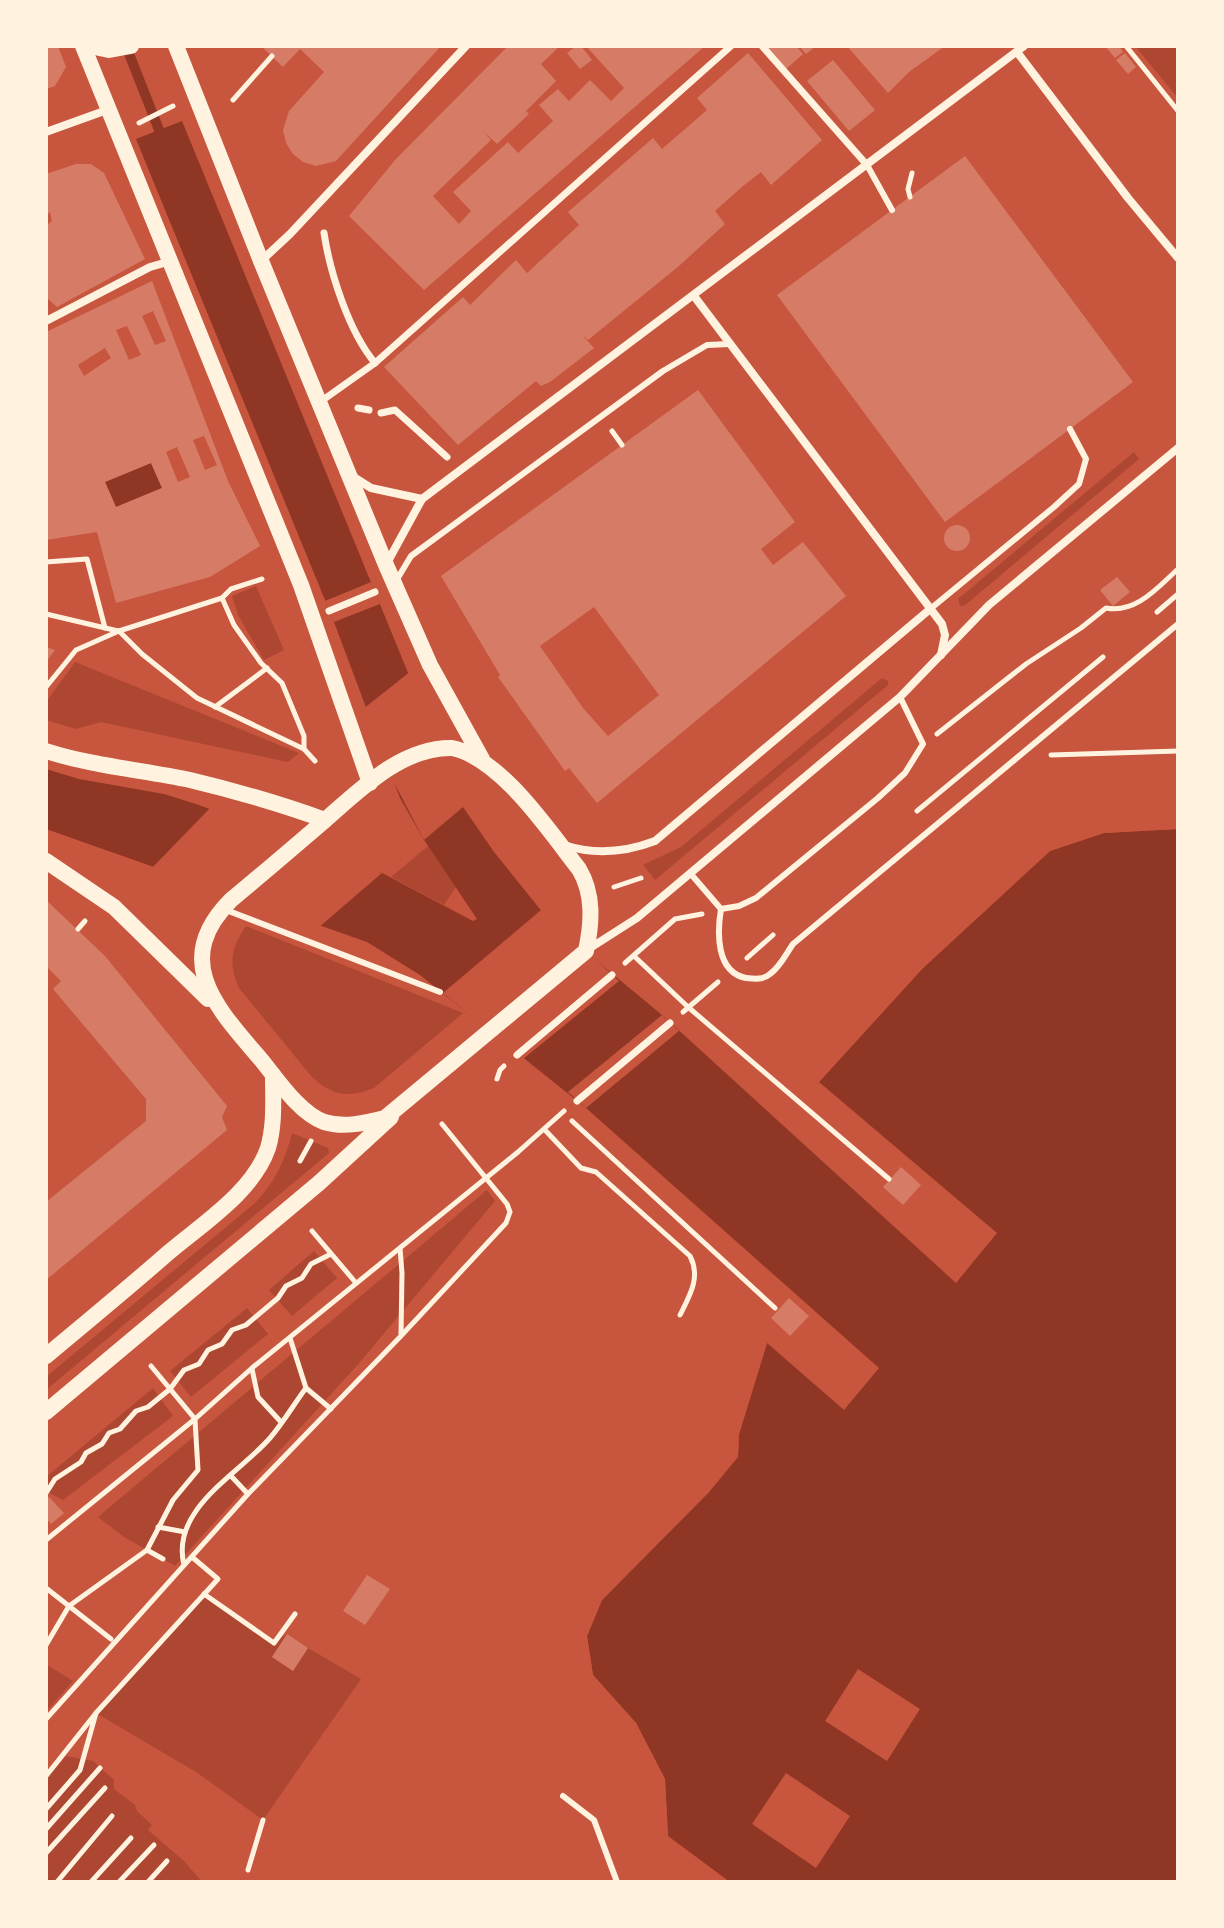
<svg xmlns="http://www.w3.org/2000/svg" width="1224" height="1928" viewBox="0 0 1224 1928" font-family="Lora,serif">
<style>
.green{fill:#ae4732}
.water{fill:#8f3625;fill-rule:evenodd}
.pier{fill:#c8553d}
.lines{fill:none;stroke-linecap:round;stroke-linejoin:round}
.stream{stroke:#8f3625;stroke-width:10}
.building{fill:#d67c66;fill-rule:evenodd}
.path{stroke:#fff3e0;stroke-width:5}
.service{stroke:#fff3e0;stroke-width:6}
.pedestrian{stroke:#fff3e0;stroke-width:7}
.minor{stroke:#fff3e0;stroke-width:8}
.secondary{stroke:#fff3e0;stroke-width:16}
</style>
<rect width="100%" height="100%" fill="#c8553d"/>
<g class="green">
<path d="M1135 46H1178V98L1172 91Z"/>
<path d="M1134 452 1139 459 964 606H960L958 599Z"/>
<path d="M256 586 284 650 264 660 238 615 232 596Z"/>
<path d="M75 662 299 753 288 762 101 722 76 729 46 720V702Z"/>
<path d="M882 678 888 681V685L655 880 643 865 681 847Z"/>
<path d="M428 846 456 887 444 905 391 877Z"/>
<path d="M246 926 463 1013 374 1088C349 1098 332 1096 312 1077L239 988C228 963 231 948 246 926Z"/>
<path d="M292 1133 328 1148 329 1153 46 1390V1377L255 1203C275 1182 285 1161 292 1133Z"/>
<path d="M487 1190 495 1201 360 1362 175 1566 124 1537 98 1517Z"/>
<path d="M314 1251 337 1278 292 1316 269 1290Z"/>
<path d="M247 1308 268 1334 191 1397 170 1371Z"/>
<path d="M153 1388 173 1416 63 1500 46 1491V1477Z"/>
<path d="M204 1594 274 1643 287 1634 272 1657 293 1671 308 1648 361 1679 263 1820 196 1772 96 1713Z"/>
<path d="M46 1664 73 1681 46 1712Z"/>
<path d="M66 1756 93 1761 114 1780V1789L135 1805 137 1811 152 1825 148 1830 184 1861 202 1882H46V1779Z"/>
</g>
<g class="water">
<path d="M182 121 463 807 494 852 552 924 662 1015 956 1283 997 1233 819 1082 922 969 1050 851 1104 833 1178 829V1882H730L668 1836 665 1779 636 1723 593 1675 587 1636 602 1600 709 1492 738 1457 739 1434 767 1343 844 1410 879 1368 586 1108 420 975 367 942 46 829V769L79 779 164 794 199 805 382 873 473 921 477 919 424 840 400 798 334 622 136 139ZM858 1669 920 1709 887 1761 825 1721ZM786 1773 850 1816 816 1868 752 1824Z"/>
<path d="M151 463 162 488 116 507 105 482Z"/>
</g>
<g class="pier">
<path d="M371 582 380 604 334 622 325 601Z"/>
<path d="M411 671 459 786 463 807 424 840 375 746 363 709Z"/>
<path d="M212 806 287 834 382 873 318 928 151 869Z"/>
<path d="M1178 825V829L1104 833 1050 851 922 969 819 1082 816 1080 919 966 1048 848 1104 829Z"/>
<path d="M541 910 619 981 523 1059 443 993Z"/>
<path d="M662 1015 679 1031 586 1108 568 1092Z"/>
<path d="M765 1340 767 1343 739 1434 738 1456 709 1492 602 1600 587 1636 593 1675 636 1723 665 1779 668 1836 664 1834 661 1780 633 1726 590 1677 583 1635 599 1597 706 1489 734 1455 735 1433Z"/>
</g>
<g class="lines">
<path class="stream" d="M126 46 163 140"/>
</g>
<g class="building">
<path d="M46 46H58L66 67 55 86 46 89Z"/>
<path d="M261 46H441L336 161 316 166 303 162 293 154 286 143 283 130 289 111 324 72 300 49 283 67Z"/>
<path d="M508 46H560L541 64 556 81 526 111 529 114 497 144 484 132 491 140 433 196 459 224 471 211 453 192 508 142 518 153 553 121 539 105 558 89 569 101 590 80 611 101 624 88 586 46H705L424 290 349 216 396 159Z"/>
<path d="M576 46H581L592 60 580 69 567 53Z"/>
<path d="M764 46H796L803 54 785 70Z"/>
<path d="M799 46H816L806 54Z"/>
<path d="M847 46H945L909 72 888 93Z"/>
<path d="M1105 46H1119L1123 52 1115 58Z"/>
<path d="M748 53 822 140 771 185 761 172 743 186 715 211 725 224 679 266 588 340 581 334 594 348 550 382 541 386 536 381 458 445 384 367 463 297 470 305 516 260 527 273 579 225 568 212 653 138 662 149 707 110 697 98Z"/>
<path d="M1125 53 1136 67 1128 74 1116 60Z"/>
<path d="M833 60 875 110 849 131 807 81Z"/>
<path d="M965 156 1133 382 945 522 777 295Z"/>
<path d="M76 164H91L104 173 145 259 57 307 46 297V226L52 221 50 212 46 215V174Z"/>
<path d="M152 281 228 481 260 546 210 577 116 603 97 532 46 540V332ZM153 311 166 341 155 345 142 316ZM127 326 141 355 129 360 116 330ZM105 348 111 358 84 376 78 365ZM204 436 217 465 205 470 193 440ZM177 447 190 477 178 482 166 452ZM151 463 162 488 116 507 105 482Z"/>
<path d="M698 390 795 522 761 549 773 565 803 542 846 596 597 803 569 768 565 771 498 677 500 675 441 576ZM594 607 659 695 608 736 583 708 540 646Z"/>
<circle cx="957" cy="538" r="13"/>
<path d="M1117 577 1130 592 1113 606 1100 590Z"/>
<path d="M46 647 55 650 46 662Z"/>
<path d="M46 900 105 956 227 1106 222 1117 227 1130 46 1280V1202L146 1121V1099L53 989 61 981 46 966Z"/>
<path d="M901 1167 921 1185 903 1205 883 1187Z"/>
<path d="M789 1298 809 1316 790 1336 771 1318Z"/>
<path d="M49 1497 64 1513 51 1524 46 1518V1499Z"/>
<path d="M367 1575 390 1589 365 1625 343 1611Z"/>
<path d="M287 1634 308 1648 293 1671 272 1657Z"/>
</g>
<g class="lines">
<g class="path">
<path d="M1126 46 1178 111"/>
<path d="M233 100 272 56"/>
<path d="M139 123 173 106"/>
<path d="M910 197 908 189 912 173"/>
<path d="M612 431 622 445"/>
<path d="M46 562 87 559 105 628"/>
<path d="M222 598 234 625 261 663 282 683 304 736V749"/>
<path d="M1157 612 1178 594"/>
<path d="M46 614 118 631"/>
<path d="M119 631 142 654 197 698 304 749 315 761"/>
<path d="M46 687 76 650 119 631 222 598 231 589 262 579"/>
<path d="M215 707 267 668"/>
<path d="M937 734 1026 664 1081 628 1106 608C1136 614 1158 587 1178 569"/>
<path d="M1051 755 1178 751"/>
<path d="M917 811 1103 657"/>
<path d="M614 887 641 878"/>
<path d="M78 929 85 921"/>
<path d="M634 956 688 1007 889 1179"/>
<path d="M747 958 773 935"/>
<path d="M625 963 675 919 702 914"/>
<path d="M683 1012 718 982"/>
<path d="M497 1079 500 1070 504 1066"/>
<path d="M572 1121 775 1308"/>
<path d="M544 1129 581 1168 596 1172 690 1256C701 1277 690 1295 680 1315"/>
<path d="M300 1161 311 1141"/>
<path d="M312 1231 356 1283"/>
<path d="M400 1248 402 1273 401 1334"/>
<path d="M290 1338 306 1388 331 1409"/>
<path d="M151 1366 195 1419"/>
<path d="M252 1369 258 1397 281 1422"/>
<path d="M231 1476 248 1494"/>
<path d="M46 1493 55 1479 81 1462 86 1453 102 1444 109 1433 120 1429 136 1411 148 1407 170 1389 184 1370 199 1364 208 1350 222 1344 232 1330 246 1325 278 1298 286 1286 302 1278 311 1264 331 1254"/>
<path d="M158 1527 185 1532"/>
<path d="M46 1540 195 1419 252 1368 518 1152 564 1111"/>
<path d="M147 1550 173 1500 198 1470 195 1420"/>
<path d="M184 1565C170 1509 239 1474 270 1438 283 1423 294 1404 306 1388"/>
<path d="M46 1588 111 1639"/>
<path d="M204 1594 274 1643 295 1614"/>
<path d="M46 1645 69 1606 147 1550 163 1559"/>
<path d="M96 1713 218 1579 192 1557"/>
<path d="M46 1719 248 1494 400 1337 506 1223 510 1212 507 1204 442 1124"/>
<path d="M46 1776 96 1713 80 1770 46 1809"/>
<path d="M46 1829 100 1768"/>
<path d="M46 1853 105 1788"/>
<path d="M248 1870 263 1820"/>
<path d="M57 1882 112 1816"/>
<path d="M91 1882 131 1838"/>
<path d="M119 1882 154 1845"/>
<path d="M148 1882 167 1861"/>
</g>
<g class="service">
<path d="M867 165 892 210"/>
<path d="M396 581 411 556 663 371 707 345 730 344"/>
<path d="M929 610 1054 507 1079 484 1086 459 1070 429"/>
<path d="M690 873 721 909 739 906 756 898 878 798 905 773 923 744 900 697"/>
<path d="M721 909C717 933 716 972 746 978 755 979 763 980 770 974 780 967 786 954 793 944L1178 624"/>
<path d="M226 910 440 992"/>
<path d="M563 1796 594 1820 617 1882"/>
</g>
<g class="pedestrian">
<path d="M762 46 867 165"/>
<path d="M324 233C330 273 349 332 375 363"/>
<path d="M320 402 375 363 731 46"/>
<path d="M358 408 369 410"/>
<path d="M381 413 395 410 447 457"/>
<path d="M329 611 375 592"/>
<path d="M517 1055 612 975"/>
<path d="M577 1101 670 1023"/>
</g>
<g class="minor">
<path d="M1017 52 1128 198 1178 258"/>
<path d="M46 132 107 110"/>
<path d="M261 261 290 234 466 46"/>
<path d="M694 296 942 624 945 635 941 655"/>
<path d="M46 321 150 267 171 261"/>
<path d="M352 476 371 488 422 499"/>
<path d="M387 563 422 499 1024 46"/>
<path d="M564 845C594 855 626 852 655 841L929 610"/>
<path d="M587 950 637 918 900 697 989 605 1178 448"/>
</g>
<g class="secondary">
<path d="M83 46 301 585 370 783"/>
<path d="M90 46 109 50 131 46"/>
<path d="M176 46 261 261 386 565 430 665 482 759"/>
<path d="M452 748C501 758 549 831 579 869 594 894 592 923 586 951L385 1118C366 1123 344 1128 324 1122 300 1113 279 1082 263 1062 219 1010 169 962 231 900 260 876 288 852 316 828 354 796 398 747 452 748Z"/>
<path d="M46 751C93 766 142 770 190 780 236 791 281 804 325 820"/>
<path d="M46 861 114 907 208 999"/>
<path d="M46 1356C87 1322 128 1288 168 1253 202 1224 253 1192 268 1148 275 1124 273 1099 273 1075"/>
<path d="M46 1412 319 1183 391 1117"/>
</g>
</g>
<rect width="1224" height="1928" fill="none" stroke="#fff3e0" stroke-width="96"/>
</svg>
